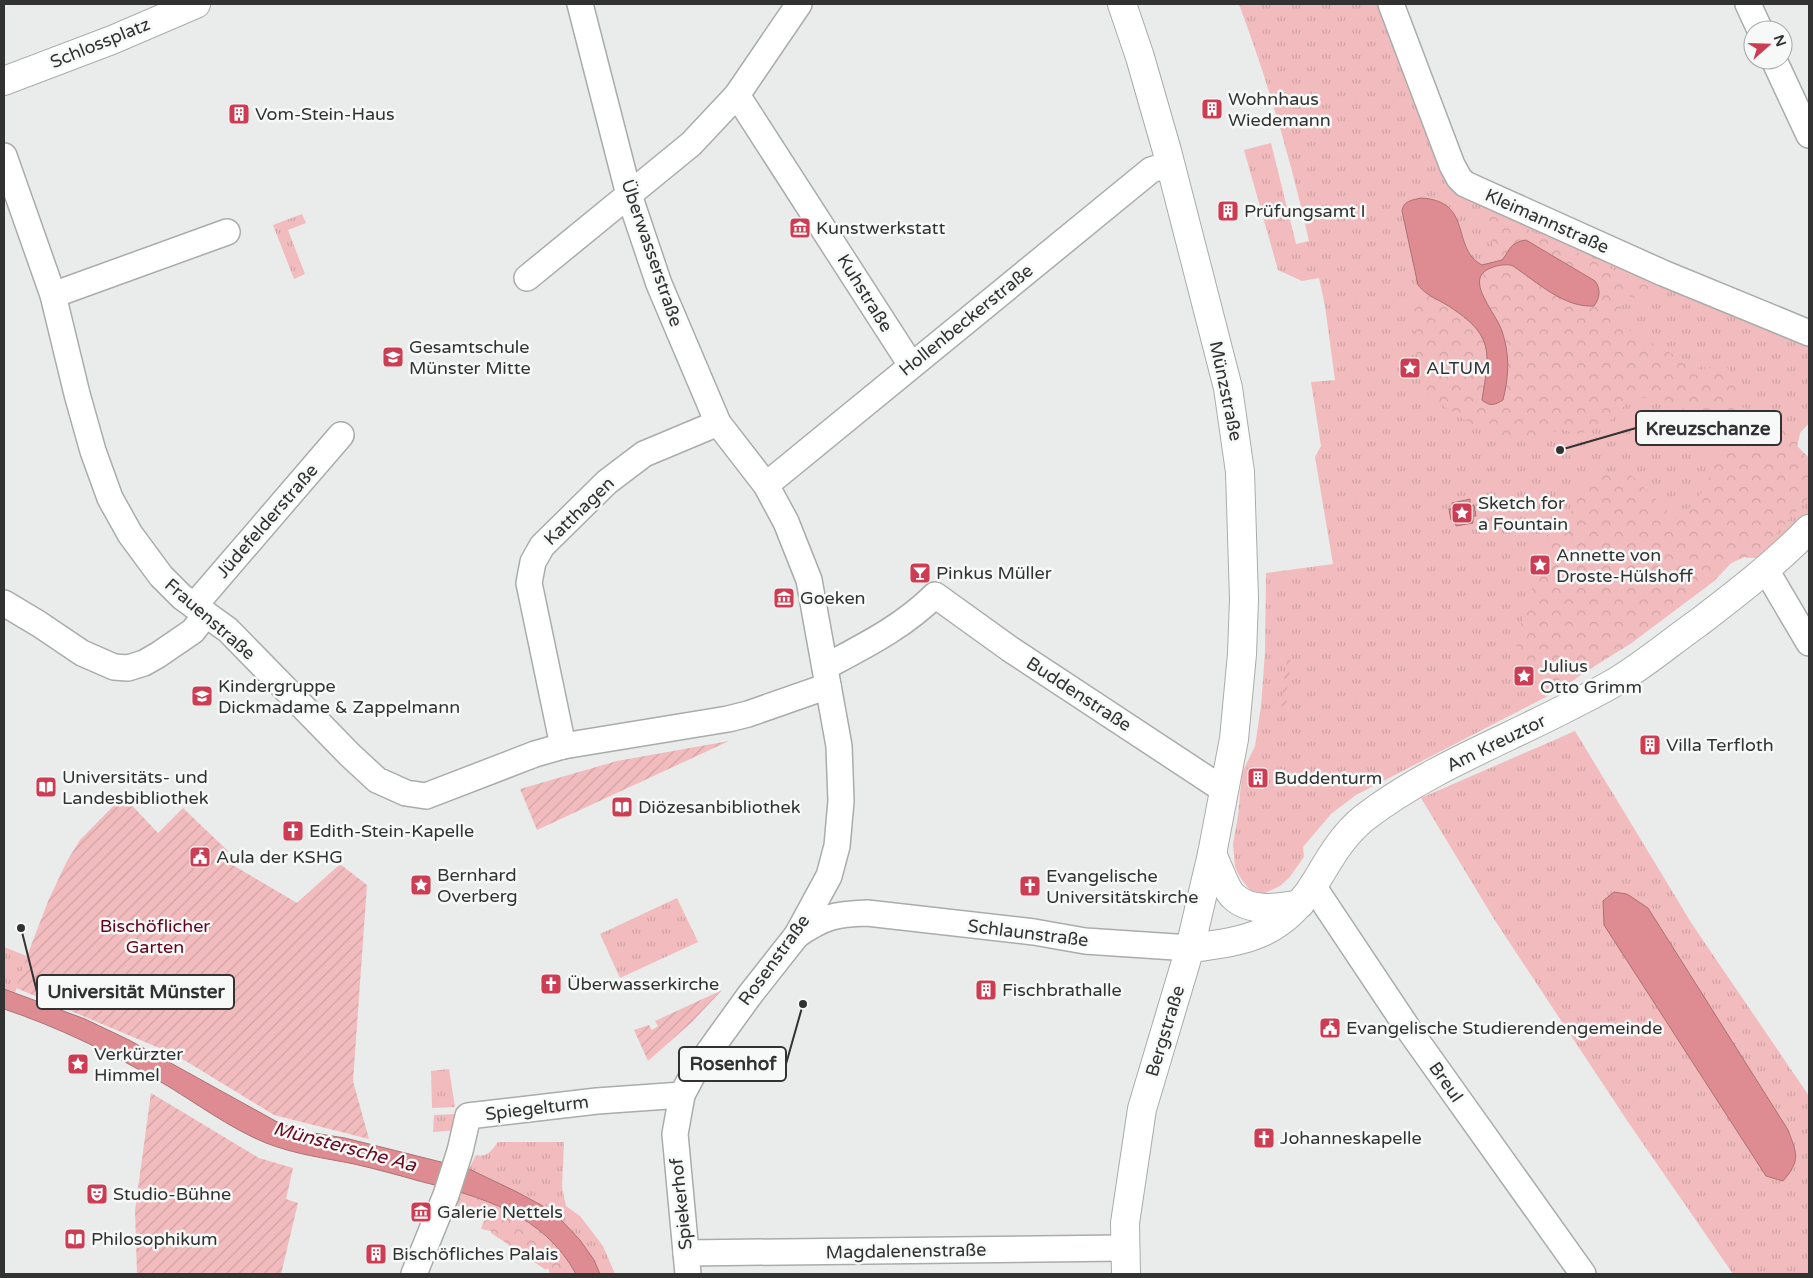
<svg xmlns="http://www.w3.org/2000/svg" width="1813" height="1278" viewBox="0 0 1813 1278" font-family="'Varela Round',sans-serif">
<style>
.grass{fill:url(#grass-tufts)}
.forest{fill:url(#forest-crowns)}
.garden{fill:url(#garden-furrows)}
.water{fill:#de8c91;stroke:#aa7174}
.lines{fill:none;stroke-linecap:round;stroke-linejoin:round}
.minor-casing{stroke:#a9aca9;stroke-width:28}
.tertiary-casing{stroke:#a9aca9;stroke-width:30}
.secondary-casing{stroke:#a9aca9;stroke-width:30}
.minor{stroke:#fff;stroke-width:25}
.tertiary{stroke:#fff;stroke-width:28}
.secondary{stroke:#fff;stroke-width:28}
.labels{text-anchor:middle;stroke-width:5;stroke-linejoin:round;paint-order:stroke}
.street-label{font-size:18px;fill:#313231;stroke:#f6f9f7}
.poi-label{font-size:18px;fill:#313231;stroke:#f6f9f7;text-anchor:start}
.park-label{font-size:18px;fill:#63001a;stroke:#f6f9f7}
.water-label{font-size:19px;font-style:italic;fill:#6c0921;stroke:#f6f9f7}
.leader{fill:none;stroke:#313231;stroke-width:2}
.callout-dot{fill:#313231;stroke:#f6f9f7;stroke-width:2}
.callout{fill:#f6f9f7;stroke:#313231;stroke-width:2}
.callout-label{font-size:19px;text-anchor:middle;font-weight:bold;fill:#313231}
</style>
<defs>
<pattern id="grass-tufts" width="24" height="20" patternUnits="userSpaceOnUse" patternTransform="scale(1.25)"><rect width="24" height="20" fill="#f2bcbe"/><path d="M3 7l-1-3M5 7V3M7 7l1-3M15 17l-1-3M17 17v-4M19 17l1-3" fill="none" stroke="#d0a2a4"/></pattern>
<pattern id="forest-crowns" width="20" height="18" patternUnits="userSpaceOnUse" patternTransform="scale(1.25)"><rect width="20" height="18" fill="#f2bcbe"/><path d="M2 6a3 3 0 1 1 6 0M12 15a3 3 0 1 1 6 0" fill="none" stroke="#d0a2a4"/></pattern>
<pattern id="garden-furrows" width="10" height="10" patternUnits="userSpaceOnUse" patternTransform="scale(1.25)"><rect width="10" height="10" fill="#f2bcbe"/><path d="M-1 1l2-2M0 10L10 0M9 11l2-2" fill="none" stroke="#d0a2a4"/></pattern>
</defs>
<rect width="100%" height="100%" fill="#e9ecea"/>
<g class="grass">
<path d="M1239 4H1384L1452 180 1809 342V423L1800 433 1797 446 1809 458V515L1781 545 1764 559 1744 557 1731 563 1714 581 1630 644 1591 667 1574 680 1544 698 1356 795 1331 814 1303 847 1304 857 1289 878 1280 886 1265 893 1257 894 1251 892 1240 877 1235 867 1234 855 1233 844 1238 816 1242 773 1255 746 1261 706 1265 652 1266 573 1333 564 1315 457 1321 446 1311 382 1335 380 1325 306 1319 278 1302 281 1278 270 1244 150 1271 143 1296 244 1309 241C1291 160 1268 82 1239 4Z"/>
<path d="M302 214 306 223 288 230 305 274 294 279 273 225Z"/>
<path d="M1575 731 1692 924 1809 1096V1274H1733L1628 1122 1494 919 1421 798Z"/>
<path d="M677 898 698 942 620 978 600 934Z"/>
<path d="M4 947 27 956 15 993 4 989Z"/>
<path d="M449 1069 455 1107 432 1108 431 1071Z"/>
<path d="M457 1114V1130L433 1132 434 1115Z"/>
<path d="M498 1142H564L562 1187 566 1206 580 1216 603 1246 615 1274H600L594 1260 562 1221 541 1205 517 1192 469 1169 476 1155C487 1158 492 1150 498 1142Z"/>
</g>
<g class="forest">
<path d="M1486 214 1527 229 1650 287 1642 301 1626 295 1617 319 1623 327 1701 370 1724 361C1731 375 1740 389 1739 406L1762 414 1763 408 1773 414C1775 423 1791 431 1800 433L1797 446 1809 458V497L1754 558 1744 557 1731 563 1714 581 1630 644 1544 698 1513 639C1520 625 1528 610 1531 595 1533 584 1531 573 1533 563 1536 552 1544 545 1547 535L1571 527C1571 518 1571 507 1573 499 1581 478 1608 471 1627 471L1677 520C1696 501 1715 483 1711 454 1709 441 1702 429 1700 417L1690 415 1678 405 1662 399 1636 397 1628 402 1611 420 1591 431 1577 434 1561 429 1536 439 1510 442 1470 423 1428 396 1418 361 1410 308 1415 298 1423 292 1453 309 1476 328 1484 339 1487 364 1503 400C1509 376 1510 351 1501 328 1495 313 1477 296 1480 279 1481 269 1499 265 1508 264L1598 286 1595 281 1526 240C1504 244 1512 255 1498 261L1485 219Z"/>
<path d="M461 1191C509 1209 550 1227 576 1274H549V1270L547 1268 546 1270 491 1233V1231L481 1229 485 1217 456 1205Z"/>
</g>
<g class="garden">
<path d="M1287 660H1292L1287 688 1286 714 1281 713 1283 687Z"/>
<path d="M729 741 537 830 520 789 617 761Z"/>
<path d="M123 796 158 833 183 808 228 851 221 858 297 903 340 864 367 885 353 1081 369 1139 274 1115 176 1055 16 988 27 956 49 899 67 861 80 840Z"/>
<path d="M722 990 692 1022 648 1061 634 1030 649 1025 652 1030 658 1026 655 1021Z"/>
<path d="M151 1093 259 1158 293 1168 286 1199 298 1203 281 1274H137L135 1210Z"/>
</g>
<g class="water">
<path d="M1421 198C1474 201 1450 248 1482 265L1502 260C1511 249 1509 243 1526 240L1595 281C1601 289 1600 298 1594 306 1564 308 1537 282 1513 266 1504 262 1482 268 1480 278 1476 293 1497 316 1502 331 1510 355 1509 376 1503 400 1495 405 1490 407 1482 400 1489 355 1495 337 1453 309 1441 300 1427 297 1418 285L1402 211C1403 201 1412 200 1421 198Z"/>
<path d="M1470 499V506L1474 505 1476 516H1473V523L1456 526 1455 520H1451L1449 509H1453L1452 503Z"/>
<path d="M1614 892 1627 894 1648 908 1788 1130C1797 1154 1801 1160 1783 1181L1766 1176 1604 925 1603 901Z"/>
<path d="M4 989 85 1019 129 1040 281 1124 307 1132 345 1138 469 1169 517 1192 541 1205 562 1221 580 1240 594 1260 600 1274H576C543 1214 482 1197 419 1181 398 1175 376 1169 354 1164 324 1158 294 1154 266 1143 229 1128 195 1102 161 1082 111 1053 58 1027 4 1009Z"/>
</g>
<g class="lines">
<g class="minor-casing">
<g id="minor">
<path d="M580 4 629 195 659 284 718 423 766 485 786 522 809 580 839 746 841 801 837 846 829 876 797 935 749 996 718 1039 693 1074 682 1095 675 1134 688 1274"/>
<path d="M1391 4 1452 165 1459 178 1465 184 1663 273 1809 333"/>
<path d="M1748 4 1760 30"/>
<path d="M1774 60 1809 135"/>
<path d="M737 95 911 365"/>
<path d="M4 156 53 295 77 394 93 451 110 498 130 534 161 576 182 597 228 630 350 755 377 780 406 793 426 796 535 754 563 746 728 719 748 714 828 686"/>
<path d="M527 278 691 144 737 95 799 4"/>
<path d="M53 295 227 232"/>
<path d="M766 485 1151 170 1170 164"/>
<path d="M1766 570 1809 643"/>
<path d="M4 603 39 624 82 653 114 667 128 668 144 663 158 655 193 631 206 614"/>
<path d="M194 606 341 435"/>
<path d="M825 667C864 646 903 627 935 595L1010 649 1224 790"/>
<path d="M563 746 529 583 533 562 542 546 607 482 644 454 718 423"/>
<path d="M1313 886 1407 1027 1583 1274"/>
<path d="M797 935C824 917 834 914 867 913L1034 932 1085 941 1190 948"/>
<path d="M686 1253 1125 1248"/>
<path d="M414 1274 446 1195 460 1151 468 1116 597 1101 682 1095"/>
</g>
</g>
<g class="tertiary-casing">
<g id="tertiary">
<path d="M1212 854C1217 864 1226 890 1233 896 1250 913 1279 908 1300 904"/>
<path d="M1190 948C1250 941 1285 934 1318 878 1331 856 1344 834 1364 818 1426 770 1501 742 1570 706 1586 698 1602 690 1617 681 1645 664 1671 642 1698 623 1737 593 1775 564 1809 529"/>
</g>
</g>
<g class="secondary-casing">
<g id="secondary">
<path d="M1122 4 1140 57 1167 151 1228 388 1240 472 1244 599 1242 654 1234 739 1212 854 1190 948 1142 1109 1125 1223 1126 1274"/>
<path d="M4 81 112 40 196 4"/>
</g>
</g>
<use href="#minor" class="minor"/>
<use href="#tertiary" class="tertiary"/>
<use href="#secondary" class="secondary"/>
</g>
<defs>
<g id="building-square" transform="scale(1.125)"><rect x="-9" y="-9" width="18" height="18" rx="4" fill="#cc3c53" stroke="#f6f9f7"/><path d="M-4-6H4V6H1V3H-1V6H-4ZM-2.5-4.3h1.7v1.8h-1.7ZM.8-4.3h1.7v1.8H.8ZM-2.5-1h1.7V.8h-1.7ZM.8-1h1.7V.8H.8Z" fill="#fff"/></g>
<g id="museum-square" transform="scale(1.125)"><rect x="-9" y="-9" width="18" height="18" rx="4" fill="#cc3c53" stroke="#f6f9f7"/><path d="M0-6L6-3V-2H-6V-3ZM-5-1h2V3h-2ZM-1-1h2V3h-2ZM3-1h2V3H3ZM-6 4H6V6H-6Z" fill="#fff"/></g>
<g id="school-square" transform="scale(1.125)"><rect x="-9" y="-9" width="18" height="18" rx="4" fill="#cc3c53" stroke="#f6f9f7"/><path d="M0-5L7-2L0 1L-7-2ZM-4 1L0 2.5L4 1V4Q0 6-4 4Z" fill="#fff"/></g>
<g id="sight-square" transform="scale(1.125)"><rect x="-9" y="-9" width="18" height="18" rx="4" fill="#cc3c53" stroke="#f6f9f7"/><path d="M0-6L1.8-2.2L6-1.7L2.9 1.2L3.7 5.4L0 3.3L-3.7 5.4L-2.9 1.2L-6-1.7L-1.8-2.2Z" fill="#fff"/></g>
<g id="bar-square" transform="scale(1.125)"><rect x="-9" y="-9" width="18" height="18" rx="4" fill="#cc3c53" stroke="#f6f9f7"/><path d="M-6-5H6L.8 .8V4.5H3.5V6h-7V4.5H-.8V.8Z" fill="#fff"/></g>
<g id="library-square" transform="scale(1.125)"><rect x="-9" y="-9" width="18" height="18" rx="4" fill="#cc3c53" stroke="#f6f9f7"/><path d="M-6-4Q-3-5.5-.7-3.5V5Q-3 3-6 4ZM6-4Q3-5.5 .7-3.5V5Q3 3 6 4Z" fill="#fff"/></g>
<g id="church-square" transform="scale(1.125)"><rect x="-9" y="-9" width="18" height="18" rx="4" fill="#cc3c53" stroke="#f6f9f7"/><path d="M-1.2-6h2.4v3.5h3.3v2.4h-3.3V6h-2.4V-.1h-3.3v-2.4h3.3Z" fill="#fff"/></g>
<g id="civic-square" transform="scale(1.125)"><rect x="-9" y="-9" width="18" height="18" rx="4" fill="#cc3c53" stroke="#f6f9f7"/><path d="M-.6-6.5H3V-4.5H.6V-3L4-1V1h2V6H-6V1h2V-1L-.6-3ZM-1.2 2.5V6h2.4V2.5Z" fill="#fff"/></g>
<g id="theatre-square" transform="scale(1.125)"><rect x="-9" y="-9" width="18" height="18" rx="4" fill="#cc3c53" stroke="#f6f9f7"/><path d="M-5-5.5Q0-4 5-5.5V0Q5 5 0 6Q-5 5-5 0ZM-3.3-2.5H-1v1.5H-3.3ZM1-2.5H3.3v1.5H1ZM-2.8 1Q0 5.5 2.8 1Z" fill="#fff"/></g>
</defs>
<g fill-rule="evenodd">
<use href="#building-square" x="1212" y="109"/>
<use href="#building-square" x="239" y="114"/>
<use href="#building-square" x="1228" y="211"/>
<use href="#museum-square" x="800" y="228"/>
<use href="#school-square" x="393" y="357"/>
<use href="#sight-square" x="1410" y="368"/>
<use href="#sight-square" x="1462" y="513"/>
<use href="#sight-square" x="1540" y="565"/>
<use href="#bar-square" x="920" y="573"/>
<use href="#museum-square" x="784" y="598"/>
<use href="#sight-square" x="1524" y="676"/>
<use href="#school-square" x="202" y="696"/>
<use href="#building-square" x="1650" y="745"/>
<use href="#building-square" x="1258" y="778"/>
<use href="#library-square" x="46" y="787"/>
<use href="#library-square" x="622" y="807"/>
<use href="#church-square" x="293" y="831"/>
<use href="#civic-square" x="200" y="857"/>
<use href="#sight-square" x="421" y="885"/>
<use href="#church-square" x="1030" y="886"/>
<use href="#church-square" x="551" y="984"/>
<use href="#building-square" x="986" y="990"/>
<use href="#civic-square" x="1330" y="1028"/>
<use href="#sight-square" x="78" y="1064"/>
<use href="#church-square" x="1264" y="1138"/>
<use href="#theatre-square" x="97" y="1194"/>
<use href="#museum-square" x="421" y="1212"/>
<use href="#library-square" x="75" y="1239"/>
<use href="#building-square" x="376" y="1254"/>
</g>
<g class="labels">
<g class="street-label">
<text transform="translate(100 43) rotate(-22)" y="6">Schlossplatz</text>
<text transform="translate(1547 221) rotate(24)" y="6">Kleimannstraße</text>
<text transform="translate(652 253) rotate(71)" y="6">Überwasserstraße</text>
<text transform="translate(865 293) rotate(58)" y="6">Kuhstraße</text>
<text transform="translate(966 320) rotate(-39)" y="6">Hollenbeckerstraße</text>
<text transform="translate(1226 391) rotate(78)" y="6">Münzstraße</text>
<text transform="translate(579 511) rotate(-44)" y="6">Katthagen</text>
<text transform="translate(267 521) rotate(-49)" y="6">Jüdefelderstraße</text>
<text transform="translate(210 619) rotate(41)" y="6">Frauenstraße</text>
<text transform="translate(1079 694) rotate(33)" y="6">Buddenstraße</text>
<text transform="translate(1496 743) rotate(-26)" y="6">Am Kreuztor</text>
<text transform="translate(1028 933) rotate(7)" y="6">Schlaunstraße</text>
<text transform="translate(774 960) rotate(-54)" y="6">Rosenstraße</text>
<text transform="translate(1165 1031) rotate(-73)" y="6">Bergstraße</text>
<text transform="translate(1446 1082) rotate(55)" y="6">Breul</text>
<text transform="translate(537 1108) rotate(-7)" y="6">Spiegelturm</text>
<text transform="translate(681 1204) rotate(-96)" y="6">Spiekerhof</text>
<text transform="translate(906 1251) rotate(-1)" y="6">Magdalenenstraße</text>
</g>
<g class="poi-label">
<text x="1228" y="105">Wohnhaus<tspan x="1228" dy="21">Wiedemann</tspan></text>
<text x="255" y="120">Vom-Stein-Haus</text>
<text x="1244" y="217">Prüfungsamt I</text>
<text x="816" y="234">Kunstwerkstatt</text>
<text x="409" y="353">Gesamtschule<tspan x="409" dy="21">Münster Mitte</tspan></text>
<text x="1426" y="374">ALTUM</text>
<text x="1478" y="509">Sketch for<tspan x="1478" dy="21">a Fountain</tspan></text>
<text x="1556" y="561">Annette von<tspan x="1556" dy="21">Droste-Hülshoff</tspan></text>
<text x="936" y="579">Pinkus Müller</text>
<text x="800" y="604">Goeken</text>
<text x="1540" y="672">Julius<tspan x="1540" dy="21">Otto Grimm</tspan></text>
<text x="218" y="692">Kindergruppe<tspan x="218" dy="21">Dickmadame &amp; Zappelmann</tspan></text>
<text x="1666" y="751">Villa Terfloth</text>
<text x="62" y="783">Universitäts- und<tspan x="62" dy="21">Landesbibliothek</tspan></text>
<text x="1274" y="784">Buddenturm</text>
<text x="638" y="813">Diözesanbibliothek</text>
<text x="309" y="837">Edith-Stein-Kapelle</text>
<text x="216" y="863">Aula der KSHG</text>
<text x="437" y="881">Bernhard<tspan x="437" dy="21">Overberg</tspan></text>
<text x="1046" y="882">Evangelische<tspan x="1046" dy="21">Universitätskirche</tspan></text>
<text x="567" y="990">Überwasserkirche</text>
<text x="1002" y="996">Fischbrathalle</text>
<text x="1346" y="1034">Evangelische Studierendengemeinde</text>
<text x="94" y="1060">Verkürzter<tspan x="94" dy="21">Himmel</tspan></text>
<text x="1280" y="1144">Johanneskapelle</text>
<text x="113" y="1200">Studio-Bühne</text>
<text x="437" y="1218">Galerie Nettels</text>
<text x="91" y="1245">Philosophikum</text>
<text x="392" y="1260">Bischöfliches Palais</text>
</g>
<g class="park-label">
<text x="155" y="932">Bischöflicher<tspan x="155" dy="21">Garten</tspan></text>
</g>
<g class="water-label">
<text transform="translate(345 1146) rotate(15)" y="7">Münstersche Aa</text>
</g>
</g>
<path class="leader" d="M1560 450L1636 428M21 928L37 992M803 1004L786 1064"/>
<g class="callout-dot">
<circle cx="1560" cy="450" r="5"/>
<circle cx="21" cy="928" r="5"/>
<circle cx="803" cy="1004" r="5"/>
</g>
<g class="callout">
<rect x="1636" y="411" width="145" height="34" rx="5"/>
<rect x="37" y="975" width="197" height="34" rx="5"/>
<rect x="679" y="1047" width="107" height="34" rx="5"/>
</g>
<g class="callout-label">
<text x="1708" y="435">Kreuzschanze</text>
<text x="136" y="998">Universität Münster</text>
<text x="733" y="1070">Rosenhof</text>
</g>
<rect width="1813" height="1278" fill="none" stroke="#313231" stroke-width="10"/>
<g transform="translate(1768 45) rotate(70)"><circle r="24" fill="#f6f9f7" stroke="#a7a9a8"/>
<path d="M0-4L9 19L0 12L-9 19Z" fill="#cc3c53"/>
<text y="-8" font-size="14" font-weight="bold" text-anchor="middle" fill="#313231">N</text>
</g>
</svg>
